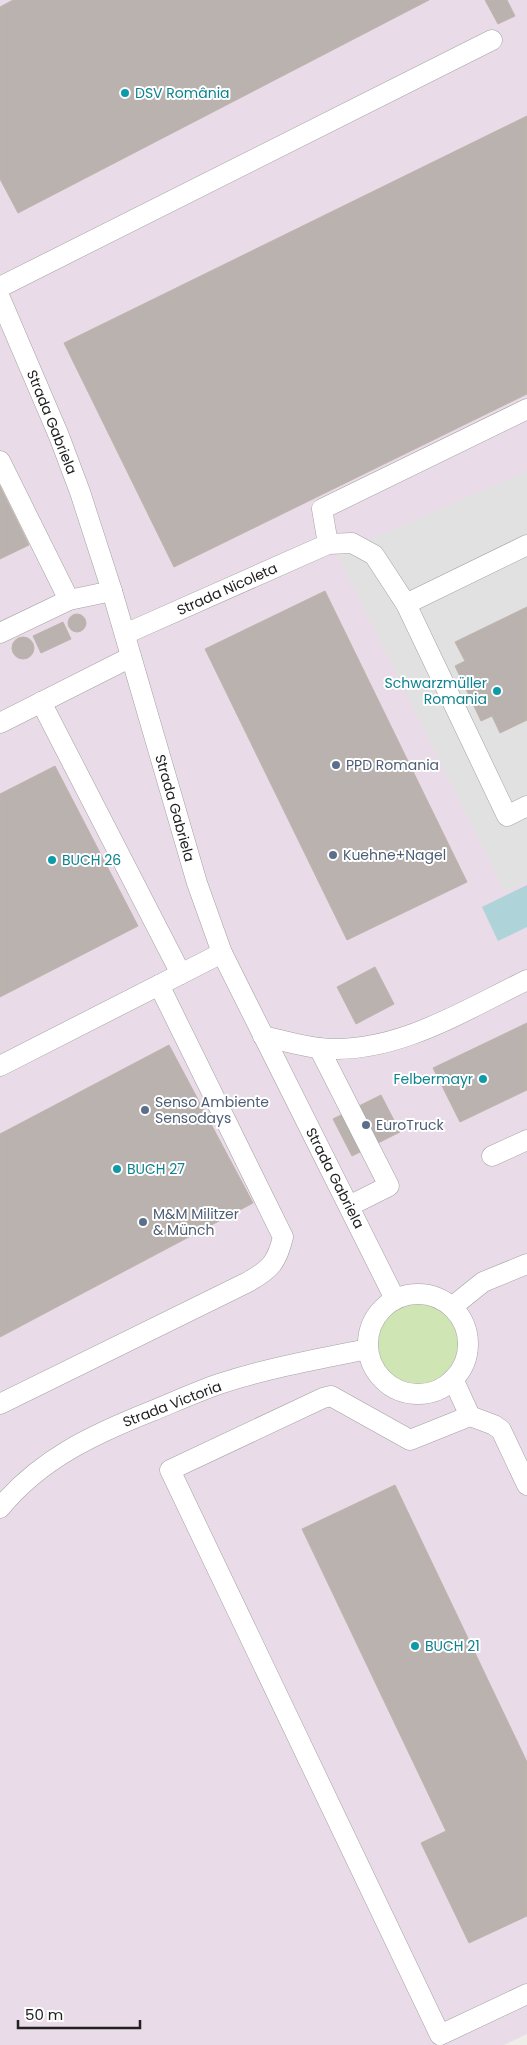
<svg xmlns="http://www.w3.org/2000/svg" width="527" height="2045" viewBox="0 0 527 2045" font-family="Poppins,sans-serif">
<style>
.industrial{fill:#e9dbe7}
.grass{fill:#d0e5b4}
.parking{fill:#e1e1e1}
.water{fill:#aed3d9}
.building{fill:#b9b2ae;stroke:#c1b4ac}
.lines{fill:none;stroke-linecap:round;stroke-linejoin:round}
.minor-casing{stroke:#a2a2a2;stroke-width:21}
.minor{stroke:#fff;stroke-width:20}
.culture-dot{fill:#0f9aa8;stroke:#fff;stroke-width:2}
.service-dot{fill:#5c6f8a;stroke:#fff;stroke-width:2}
.labels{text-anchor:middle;stroke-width:4;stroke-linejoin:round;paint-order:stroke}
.culture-label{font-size:14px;fill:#0d838f;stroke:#fff;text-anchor:start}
.street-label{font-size:14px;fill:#212121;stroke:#fff}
.service-label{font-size:14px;fill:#4e5e75;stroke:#fff;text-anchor:start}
</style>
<rect width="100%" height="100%" fill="#f0ede8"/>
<path class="industrial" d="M0 0H527V2034L504 2045H0Z"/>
<circle class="grass" cx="418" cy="1344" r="50"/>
<path class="parking" d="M527 471V881L505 892 337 554Z"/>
<path class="water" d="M527 885V927L498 941 482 907Z"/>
<g class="building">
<path d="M13 0H429L18 213 0 179V7Z"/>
<path d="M485 0H507L515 16 498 24Z"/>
<path d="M527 116V394L174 567 64 343Z"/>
<path d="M0 486 29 545 0 559Z"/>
<path d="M325 591 467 882 347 940 205 649Z"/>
<path d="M527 607V720L500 733 492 716 481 721 455 666 465 661 455 642Z"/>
<circle cx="77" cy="623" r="9"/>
<path d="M63 622 71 639 41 653 33 636Z"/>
<circle cx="23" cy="648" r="11"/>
<path d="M55 766 138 926 0 997V794Z"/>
<path d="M375 967 394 1004 356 1024 337 987Z"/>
<path d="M527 1023V1090L460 1122 433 1068Z"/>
<path d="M169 1045 253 1203 0 1337V1134Z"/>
<path d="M381 1095 400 1132 352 1156 333 1119Z"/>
<path d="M395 1485 527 1762V1916L469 1943 421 1843 446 1831 302 1529Z"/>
</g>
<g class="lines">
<g class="minor-casing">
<g id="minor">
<path d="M0 287 492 40"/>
<path d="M0 298 59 436 80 492 112 591 197 883 222 953 395 1299"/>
<path d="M0 461 69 600"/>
<path d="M328 544 322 509 527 409"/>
<path d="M406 604 527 545"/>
<path d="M0 633 69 600 112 591"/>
<path d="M125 634 328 544 352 543 374 555 406 604 507 816 527 806"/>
<path d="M41 702 181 974"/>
<path d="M0 723 131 657"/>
<path d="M263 1036C281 1040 300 1046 319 1048 393 1056 463 1011 527 980"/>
<path d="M319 1048 389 1186 349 1206"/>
<path d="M0 1066 222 953"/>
<path d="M492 1156 527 1140"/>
<circle cx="418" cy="1344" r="50"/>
<path d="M452 1307 483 1282 527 1264"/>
<path d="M453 1379 470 1416"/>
<path d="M0 1404 248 1282C271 1269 277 1262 283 1237L159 985"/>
<path d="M527 1485 501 1430 494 1425 470 1416 410 1440 331 1396 323 1398 170 1470 440 2035 527 1994"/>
<path d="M0 1508C40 1459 94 1434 152 1411 174 1402 196 1392 219 1384 268 1368 318 1359 368 1349"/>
</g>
</g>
<use href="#minor" class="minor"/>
</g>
<g class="culture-dot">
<circle cx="125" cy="93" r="5"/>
<circle cx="497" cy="691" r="5"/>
<circle cx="52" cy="860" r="5"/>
<circle cx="483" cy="1079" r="5"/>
<circle cx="117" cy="1169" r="5"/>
<circle cx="415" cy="1646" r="5"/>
</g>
<g class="service-dot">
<circle cx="336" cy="765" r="5"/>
<circle cx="333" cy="855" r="5"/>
<circle cx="145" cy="1110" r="5"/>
<circle cx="366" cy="1125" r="5"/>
<circle cx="143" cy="1222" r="5"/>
</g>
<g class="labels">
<g class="culture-label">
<text x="135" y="98">DSV România</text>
<text x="487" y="688" text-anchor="end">Schwarzmüller<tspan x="487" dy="16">Romania</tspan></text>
<text x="62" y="865">BUCH 26</text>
<text x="473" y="1084" text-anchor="end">Felbermayr</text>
<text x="127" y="1174">BUCH 27</text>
<text x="425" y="1651">BUCH 21</text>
</g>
<g class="street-label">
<text transform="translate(52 422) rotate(68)" y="5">Strada Gabriela</text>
<text transform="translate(227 589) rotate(-24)" y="5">Strada Nicoleta</text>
<text transform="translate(175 808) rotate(74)" y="5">Strada Gabriela</text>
<text transform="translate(335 1178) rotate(63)" y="5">Strada Gabriela</text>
<text transform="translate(172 1404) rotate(-21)" y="5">Strada Victoria</text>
</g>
<g class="service-label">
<text x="346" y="770">PPD Romania</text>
<text x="343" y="860">Kuehne+Nagel</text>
<text x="155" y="1107">Senso Ambiente<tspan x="155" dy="16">Sensodays</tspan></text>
<text x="376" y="1130">EuroTruck</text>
<text x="153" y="1219">M&amp;M Militzer<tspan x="153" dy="16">&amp; Münch</tspan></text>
</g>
</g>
<path d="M18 2020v8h122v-8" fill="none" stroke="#212121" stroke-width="2.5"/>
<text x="25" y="2020" font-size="15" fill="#212121" stroke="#ffffff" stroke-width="4" paint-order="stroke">50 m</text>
</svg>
